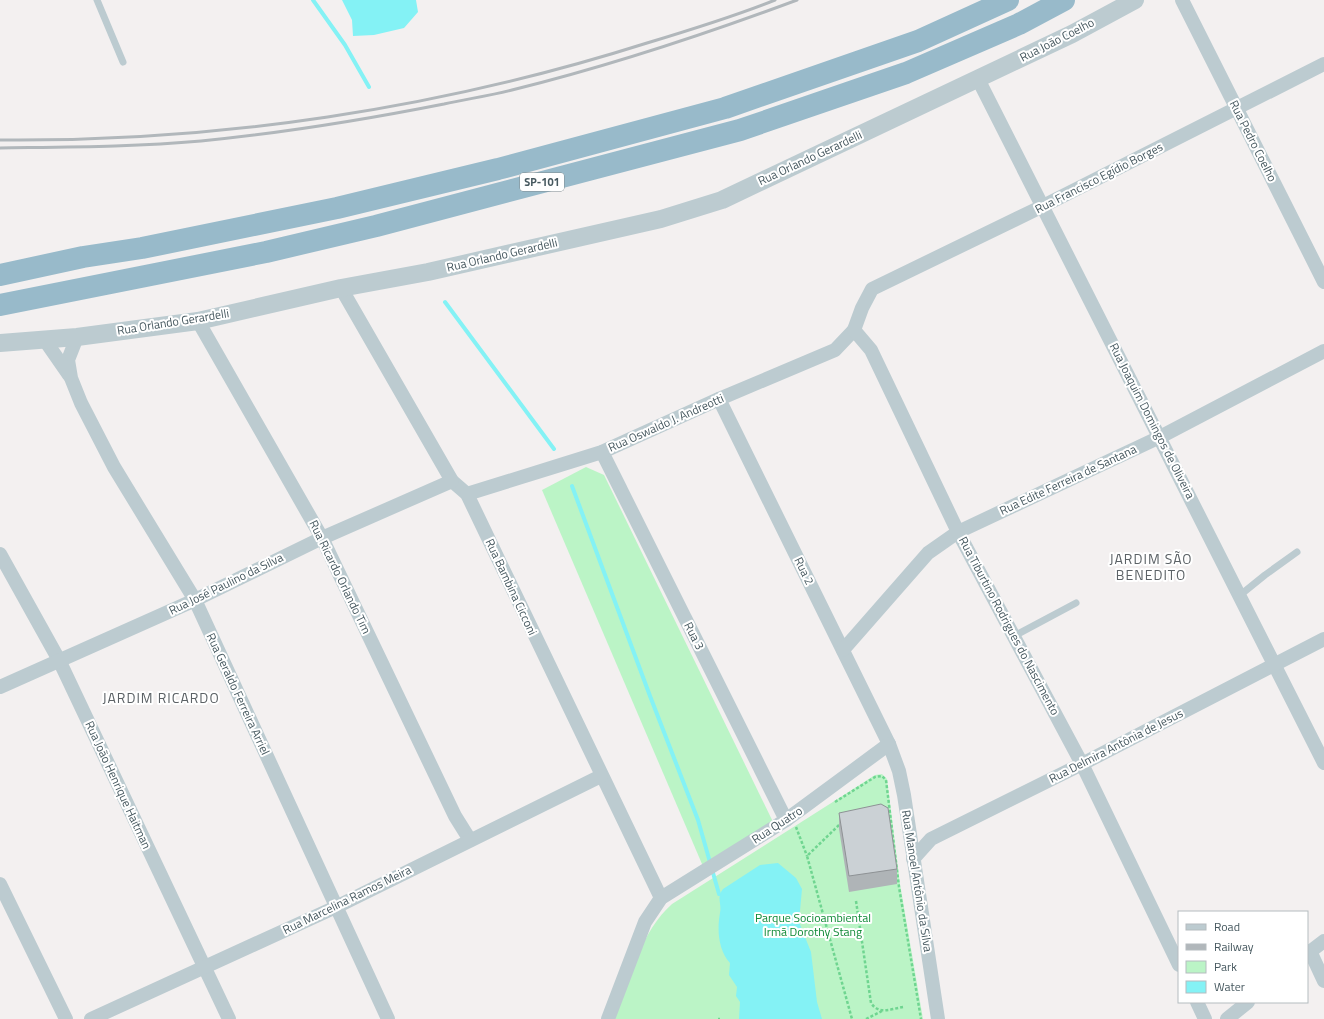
<svg xmlns="http://www.w3.org/2000/svg" width="1324" height="1019" viewBox="0 0 1324 1019" font-family="'Titillium Web',sans-serif">
<style>
.green{fill:#bbf4c6}
.water{fill:#84f2f5}
.lines{fill:none;stroke-linecap:round;stroke-linejoin:round}
.stream{stroke:#84f2f5;stroke-width:4}
.path{stroke:#6fd590;stroke-width:2.5;stroke-dasharray:3 2;stroke-linecap:butt}
.service{stroke:#bccbd0;stroke-width:7}
.minor{stroke:#bccbd0;stroke-width:14}
.tertiary{stroke:#bccbd0;stroke-width:18}
.trunk{stroke:#98baca;stroke-width:22}
.rail{stroke:#b1b7bb;stroke-width:3}
.wall{fill:#afb4b7}
.building{fill:#cbd1d5;stroke:#8e9295}
.labels{text-anchor:middle;stroke-width:4;stroke-linejoin:round;paint-order:stroke}
.shield{fill:#fff;stroke:#7e8a8f;stroke-width:1}
.shield-label{font-size:11px;font-weight:bold;fill:#46585f}
.street-label{font-size:12px;fill:#46585f;stroke:#fff}
.park-label{font-size:12px;fill:#0e8935;stroke:#fff}
.quarter-label{font-size:14px;letter-spacing:1px;fill:#5c6266;stroke:#fff}
</style>
<rect width="100%" height="100%" fill="#f3f0f0"/>
<g class="green">
<path d="M586 467 604 475 775 826 705 871 542 490Z"/>
<path d="M882 774 887 779 900 884 923 1019H612C627 983 642 930 672 904L847 793 875 775Z"/>
</g>
<g class="water">
<path d="M342 0H416L418 12 404 28 374 35 353 36 352 20Z"/>
<path d="M778 863 796 878 802 889 799 922 811 952 817 1002 822 1019H739L740 1002 736 996 737 987 729 975 730 963C718 950 717 929 720 913 722 903 716 898 723 889L760 865Z"/>
</g>
<g class="lines">
<g class="stream">
<path d="M313 0 345 45 369 87"/>
<path d="M445 302 554 449"/>
<path d="M572 486 650 696 698 820 719 894"/>
</g>
<g class="path">
<path d="M835 802 875 777 882 776 886 780 899 887 921 1019"/>
<path d="M839 825 807 856 852 1019"/>
<path d="M796 827 807 856"/>
<path d="M856 901 871 1003C879 1015 891 1009 903 1007"/>
<path d="M718 1019H720"/>
<path d="M866 1019 882 1011"/>
</g>
<g class="service">
<path d="M97 0 123 62"/>
<path d="M1239 596 1265 575 1297 552"/>
<path d="M1014 636 1076 603"/>
</g>
<g class="minor">
<path d="M1182 0 1324 282"/>
<path d="M978 79 1324 763"/>
<path d="M341 288 452 481 467 494 661 898"/>
<path d="M198 321 322 538 455 816 470 840"/>
<path d="M77 337 68 360 71 378 81 403 114 467 195 600 388 1019"/>
<path d="M44 339 69 375"/>
<path d="M719 399 889 744 899 771 904 795 938 1019"/>
<path d="M602 452 786 820"/>
<path d="M467 494 602 452 719 399 835 350 854 330"/>
<path d="M0 554 59 660 229 1019"/>
<path d="M843 650 928 553 958 532 1160 437 1324 351"/>
<path d="M0 687 195 600 322 538 452 481"/>
<path d="M913 859 931 839 1082 764 1324 639"/>
<path d="M0 884 66 1019"/>
<path d="M1310 951 1324 981"/>
<path d="M1307 954 1324 941"/>
<path d="M1179 965 1082 764 958 532 871 350 854 330 862 308 872 289 1043 206 1324 64"/>
<path d="M1197 1002 1205 1019"/>
<path d="M91 1019 336 907 601 776"/>
<path d="M608 1019 645 922 661 898 786 820 889 744"/>
<path d="M1227 1019 1248 1002"/>
</g>
<path class="tertiary" d="M0 343 77 337 198 321 341 288 428 272 661 219 722 200 1072 34 1135 0"/>
<g class="trunk">
<path d="M0 275 83 257 142 248 337 208 498 169 725 108 918 41 1008 0"/>
<path d="M0 305 266 252 376 226 740 130 906 73 1019 24 1064 0"/>
</g>
<g class="rail">
<path d="M0 140C219 142 439 109 647 43 690 30 733 17 775 0"/>
<path d="M0 148C67 147 134 147 201 141 282 133 363 120 444 104 466 99 489 96 512 90 609 66 703 35 797 0"/>
</g>
</g>
<path class="wall" d="M839 813 897 869V884L849 892 839 829Z"/>
<path class="building" d="M881 804 888 808 897 869 849 876 839 813Z"/>
<g class="labels">
<rect class="shield" x="520" y="173" width="44" height="18" rx="3"/>
<g class="shield-label">
<text x="542" y="186">SP-101</text>
</g>
<g class="street-label">
<text transform="translate(1057 40) rotate(-27)" y="4">Rua João Coelho</text>
<text transform="translate(1253 141) rotate(63)" y="4">Rua Pedro Coelho</text>
<text transform="translate(810 158) rotate(-25)" y="4">Rua Orlando Gerardelli</text>
<text transform="translate(1099 178) rotate(-27)" y="4">Rua Francisco Egídio Borges</text>
<text transform="translate(502 255) rotate(-13)" y="4">Rua Orlando Gerardelli</text>
<text transform="translate(173 322) rotate(-9)" y="4">Rua Orlando Gerardelli</text>
<text transform="translate(1152 421) rotate(63)" y="4">Rua Joaquim Domingos de Oliveira</text>
<text transform="translate(666 423) rotate(-24)" y="4">Rua Oswaldo J. Andreotti</text>
<text transform="translate(1068 480) rotate(-25)" y="4">Rua Edite Ferreira de Santana</text>
<text transform="translate(804 571) rotate(64)" y="4">Rua 2</text>
<text transform="translate(340 577) rotate(64)" y="4">Rua Ricardo Orlando Tim</text>
<text transform="translate(226 584) rotate(-26)" y="4">Rua José Paulino da Silva</text>
<text transform="translate(511 587) rotate(65)" y="4">Rua Bambina Cicconi</text>
<text transform="translate(1009 626) rotate(62)" y="4">Rua Tiburtino Rodrigues do Nascimento</text>
<text transform="translate(694 636) rotate(63)" y="4">Rua 3</text>
<text transform="translate(238 694) rotate(65)" y="4">Rua Geraldo Ferreira Arriel</text>
<text transform="translate(1116 746) rotate(-27)" y="4">Rua Delmira Antônia de Jesus</text>
<text transform="translate(118 785) rotate(65)" y="4">Rua João Henrique Haitman</text>
<text transform="translate(777 825) rotate(-33)" y="4">Rua Quatro</text>
<text transform="translate(917 881) rotate(81)" y="4">Rua Manoel Antônio da Silva</text>
<text transform="translate(347 900) rotate(-26)" y="4">Rua Marcelina Ramos Meira</text>
</g>
<g class="park-label">
<text x="813" y="922">Parque Socioambiental<tspan x="813" dy="14">Irmã Dorothy Stang</tspan></text>
</g>
<g class="quarter-label">
<text x="1151" y="564">JARDIM SÃO<tspan x="1151" dy="16">BENEDITO</tspan></text>
<text x="161" y="703">JARDIM RICARDO</text>
</g>
</g>
<rect x="1178" y="911" width="130" height="92" fill="#ffffff" stroke="#b5bcbf"/>
<rect x="1186" y="924" width="20" height="6" fill="#bccbd0" stroke="#b5bcbf"/>
<text x="1214" y="931" font-size="12" fill="#46585f">Road</text>
<rect x="1186" y="944" width="20" height="6" fill="#b1b7bb" stroke="#b5bcbf"/>
<text x="1214" y="951" font-size="12" fill="#46585f">Railway</text>
<rect x="1186" y="961" width="20" height="12" fill="#bbf4c6" stroke="#b5bcbf"/>
<text x="1214" y="971" font-size="12" fill="#46585f">Park</text>
<rect x="1186" y="981" width="20" height="12" fill="#84f2f5" stroke="#b5bcbf"/>
<text x="1214" y="991" font-size="12" fill="#46585f">Water</text>
</svg>
